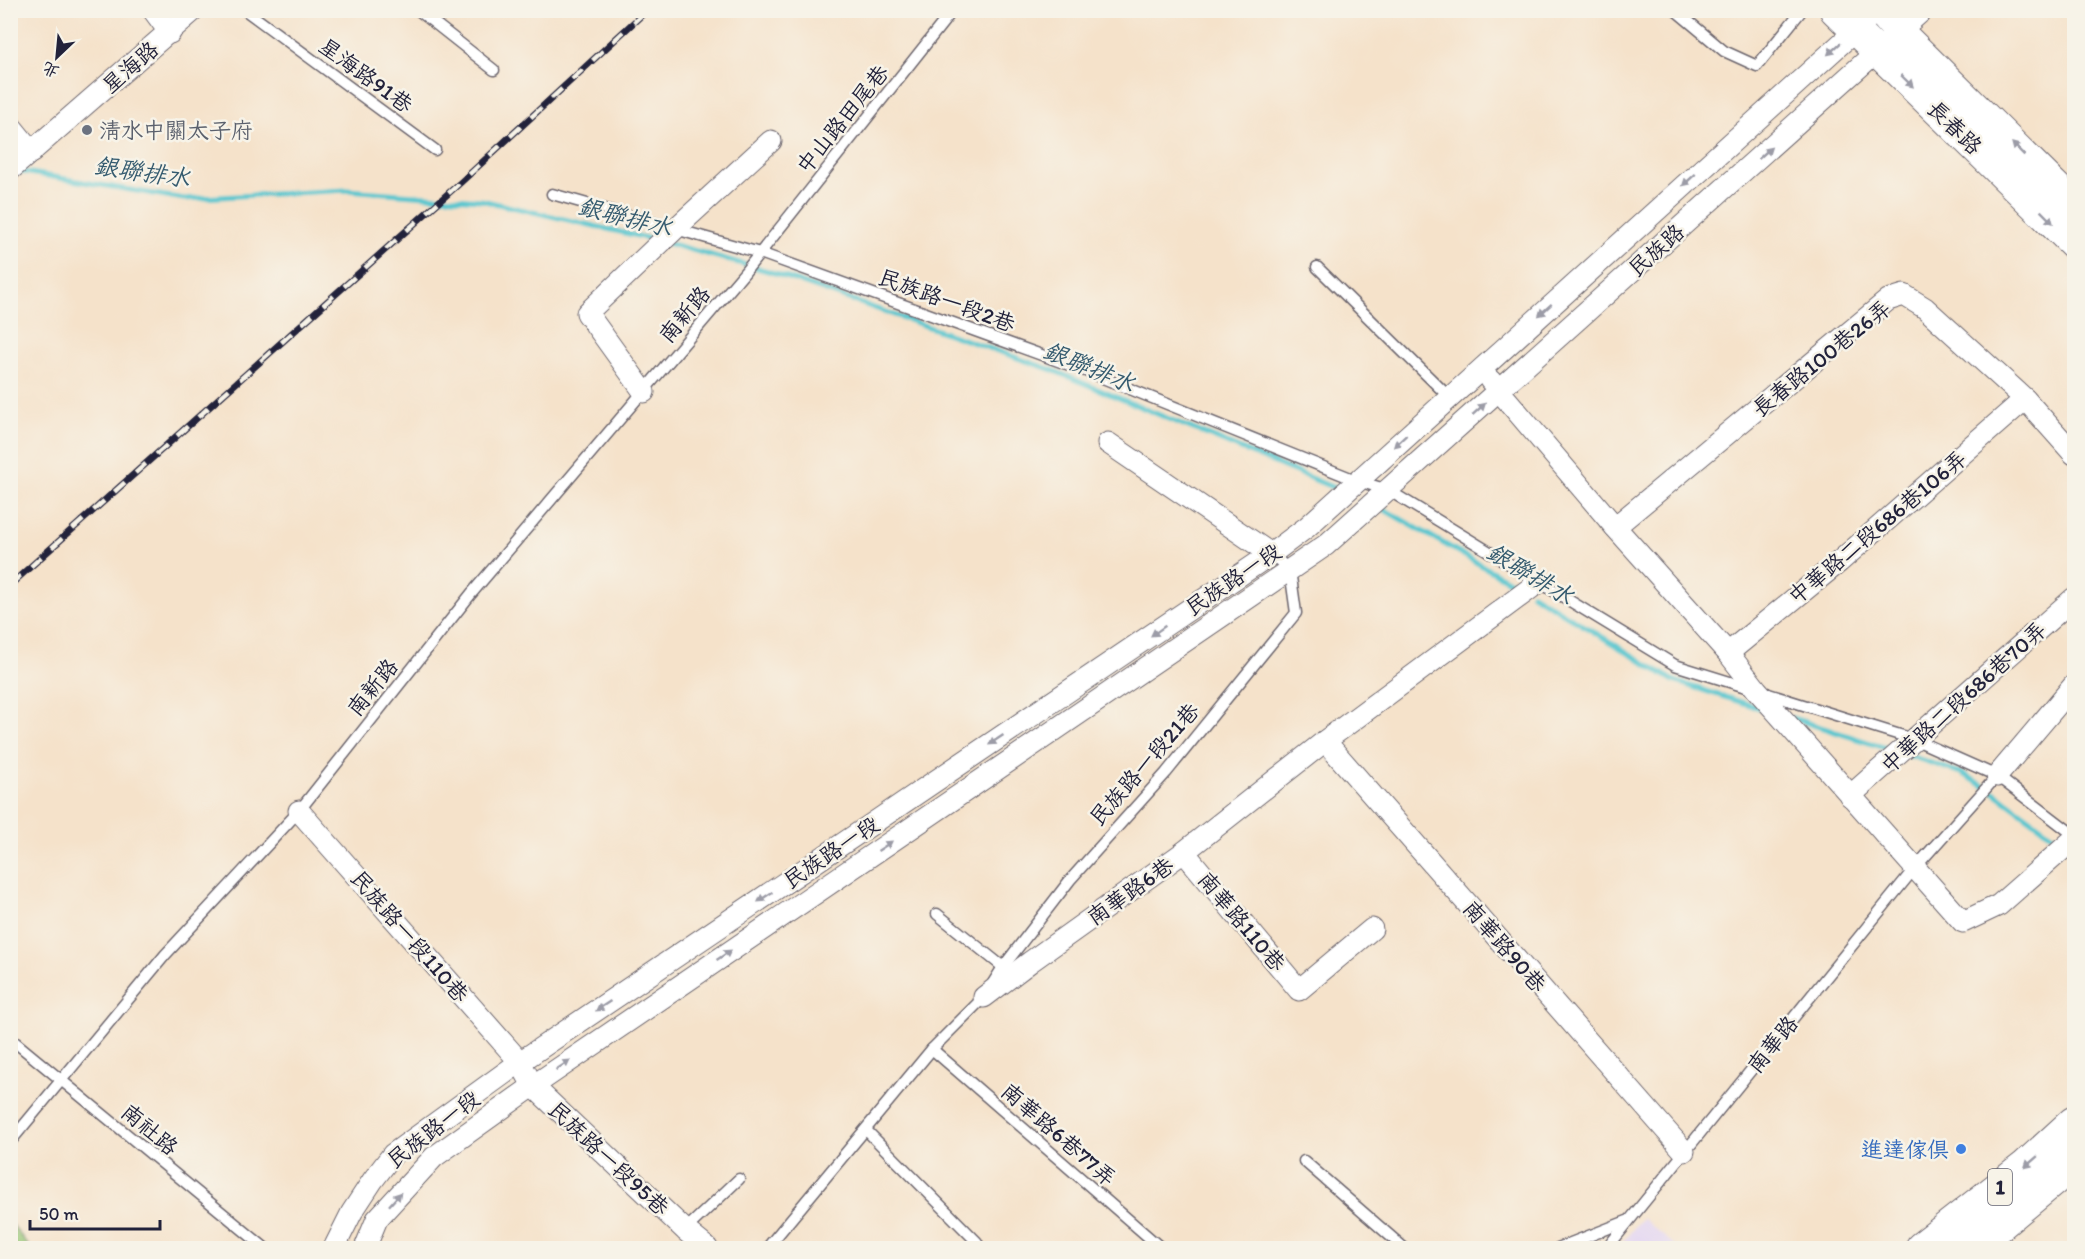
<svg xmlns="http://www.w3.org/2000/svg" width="2085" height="1259" viewBox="0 0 2085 1259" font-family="Itim,'LXGW WenKai TC',sans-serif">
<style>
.built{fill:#e2d4f3}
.green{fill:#97c675;stroke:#5c7458;stroke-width:1.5}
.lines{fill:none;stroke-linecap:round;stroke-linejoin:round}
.stream{stroke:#59c6cf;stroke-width:5}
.lane-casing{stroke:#6c656d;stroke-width:13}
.street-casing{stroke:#6c656d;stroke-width:23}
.secondary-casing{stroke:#6c656d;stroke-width:32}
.primary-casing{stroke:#6c656d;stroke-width:35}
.lane{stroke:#fff;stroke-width:10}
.street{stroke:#fff;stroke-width:21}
.secondary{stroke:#fff;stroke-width:30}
.primary{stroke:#fff;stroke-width:33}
.rail-casing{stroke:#22223b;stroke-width:7}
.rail{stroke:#f7f3e8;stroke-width:4.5;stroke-dasharray:14;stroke-linecap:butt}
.oneway{fill:#9c9ca7}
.worship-dot{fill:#6b7280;stroke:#f7f3e8;stroke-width:2}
.shop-dot{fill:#3f7fe0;stroke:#f7f3e8;stroke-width:2}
.labels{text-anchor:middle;stroke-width:5;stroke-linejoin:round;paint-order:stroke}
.shield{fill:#f7f3e8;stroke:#62616f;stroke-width:1.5}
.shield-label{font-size:21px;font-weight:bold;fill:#22223b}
.street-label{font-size:22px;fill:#22223b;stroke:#f7f3e8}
.worship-label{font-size:22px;fill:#5b616d;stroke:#f7f3e8;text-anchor:start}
.shop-label{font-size:22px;fill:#366cbe;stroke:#f7f3e8;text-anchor:end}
.water-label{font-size:24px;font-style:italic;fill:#355b6f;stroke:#f7f3e8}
</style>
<rect width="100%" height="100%" fill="#f7f3e8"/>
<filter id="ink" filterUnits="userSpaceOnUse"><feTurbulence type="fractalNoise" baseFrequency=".0167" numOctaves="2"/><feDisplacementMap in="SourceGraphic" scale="12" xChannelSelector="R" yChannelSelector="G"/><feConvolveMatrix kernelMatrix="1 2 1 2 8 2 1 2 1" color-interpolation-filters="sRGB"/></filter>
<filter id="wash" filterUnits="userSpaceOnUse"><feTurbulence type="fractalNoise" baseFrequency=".008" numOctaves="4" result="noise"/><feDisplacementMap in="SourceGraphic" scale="24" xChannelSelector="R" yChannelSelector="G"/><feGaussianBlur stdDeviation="1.35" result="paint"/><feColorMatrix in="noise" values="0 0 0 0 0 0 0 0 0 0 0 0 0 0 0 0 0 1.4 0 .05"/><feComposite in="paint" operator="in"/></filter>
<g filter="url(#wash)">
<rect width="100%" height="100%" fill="#f5e2ca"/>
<path class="built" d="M1642 1218 1678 1248H1618Z"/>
<path class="green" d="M11 1223 30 1248H11Z"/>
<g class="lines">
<g class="stream">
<path d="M18 171 184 199 347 190 481 200 655 240"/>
<path d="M667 243 768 271 1052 370 1339 490"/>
<path d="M1378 506 1521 588"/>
<path d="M1532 594 1674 681 1763 709"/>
<path d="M1792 718 1892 750"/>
<path d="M1907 755 1961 773 1991 790 2062 842"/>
</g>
</g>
</g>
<g filter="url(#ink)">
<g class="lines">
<g class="lane-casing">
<g id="lane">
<path d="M245 10 435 150"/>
<path d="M418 10 494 70"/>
<path d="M1675 10 1724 51 1757 66 1802 10"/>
<path d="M552 194 760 253 1083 370 1358 481 1388 490 1675 665 1916 740 1997 776 2074 835"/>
<path d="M1317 267 1449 397"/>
<path d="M937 914 1003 967"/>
<path d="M993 983 1003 967 1070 880 1166 773 1296 613 1290 570 1271 554"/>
<path d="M10 1038 265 1248"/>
<path d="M932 1049 1161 1248"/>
<path d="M866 1130 977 1242"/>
<path d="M10 1142 165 955 299 811 471 594 745 272 953 10"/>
<path d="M1304 1161 1404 1248"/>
<path d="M685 1230 739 1179"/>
<path d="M767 1248 932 1049 985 996"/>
<path d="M1558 1248 1627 1221"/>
<path d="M1607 1248 1914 869 1997 776"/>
</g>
</g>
<g class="street-casing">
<g id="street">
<path d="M153 10 170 33"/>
<path d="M10 125 32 152"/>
<path d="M10 170 194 10"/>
<path d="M1490 380 1615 527 1728 653 1757 690 1963 922 1999 905 2074 839"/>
<path d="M644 392 587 313 675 229 771 141"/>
<path d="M1108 443 1271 554"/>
<path d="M1615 527 1888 300 1904 295 1925 308 2025 399 2074 454"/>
<path d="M1728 653 1839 562 2025 399"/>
<path d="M1325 741 1684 1151"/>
<path d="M1997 776 2074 685"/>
<path d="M1850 796 2074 598"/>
<path d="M299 811 520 1062 533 1086 685 1230 707 1248"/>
<path d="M1184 852 1299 990 1372 929"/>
<path d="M984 997 1030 962 1184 852 1325 741 1539 582"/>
<path d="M334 1248 352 1212 373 1180 393 1154 520 1062 1271 554 1307 527 1866 21"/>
<path d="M365 1248 377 1219 434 1157 533 1086 1326 545 1923 10"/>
</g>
</g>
<g class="secondary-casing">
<g id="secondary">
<path d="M1835 10 2074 244"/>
<path d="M1880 10 1899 32 2074 205"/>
</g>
</g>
<g class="primary-casing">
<g id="primary">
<path d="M1922 1248 2027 1166 2074 1123"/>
<path d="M1971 1248 2074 1162"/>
</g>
</g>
<use href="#lane" class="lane"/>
<use href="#street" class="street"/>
<use href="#secondary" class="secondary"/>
<use href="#primary" class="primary"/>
<g class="rail-casing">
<path id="rail" d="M10 585 461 182 647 10"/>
</g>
<use href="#rail" class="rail"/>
</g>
<defs><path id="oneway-solid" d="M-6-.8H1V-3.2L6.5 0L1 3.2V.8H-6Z" transform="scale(1.5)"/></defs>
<g class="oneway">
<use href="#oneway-solid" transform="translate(1834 49) rotate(138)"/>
<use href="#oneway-solid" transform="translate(1907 81) rotate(44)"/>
<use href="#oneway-solid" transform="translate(2018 149) rotate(-135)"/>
<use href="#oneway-solid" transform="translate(1765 153) rotate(-42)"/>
<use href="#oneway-solid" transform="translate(1689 180) rotate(138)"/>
<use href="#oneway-solid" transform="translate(2047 217) rotate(45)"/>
<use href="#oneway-solid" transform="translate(1545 310) rotate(138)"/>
<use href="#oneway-solid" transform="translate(1479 409) rotate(-42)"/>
<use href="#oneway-solid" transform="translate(1400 441) rotate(137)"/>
<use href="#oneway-solid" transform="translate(1158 631) rotate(145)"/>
<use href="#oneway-solid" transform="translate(996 740) rotate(146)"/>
<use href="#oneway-solid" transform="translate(885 846) rotate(-34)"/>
<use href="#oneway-solid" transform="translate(765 897) rotate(146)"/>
<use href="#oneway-solid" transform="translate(724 955) rotate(-34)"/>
<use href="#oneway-solid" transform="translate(603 1006) rotate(146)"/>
<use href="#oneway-solid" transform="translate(563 1065) rotate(-34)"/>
<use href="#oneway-solid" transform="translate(2031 1162) rotate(139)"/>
<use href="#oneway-solid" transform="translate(395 1199) rotate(-48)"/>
</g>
</g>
<circle class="worship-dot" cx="87" cy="130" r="6"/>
<circle class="shop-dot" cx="1961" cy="1149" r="6"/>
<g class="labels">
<rect class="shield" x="1988" y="1169" width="24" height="36" rx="4.5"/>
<g class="shield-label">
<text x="2000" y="1194">1</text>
</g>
<g class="street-label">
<text transform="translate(130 67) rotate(-41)" y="8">星海路</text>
<text transform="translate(366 75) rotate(36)" y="8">星海路91巷</text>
<text transform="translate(842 119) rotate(-51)" y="8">中山路田尾巷</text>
<text transform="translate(1955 127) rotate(44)" y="8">長春路</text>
<text transform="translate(1656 250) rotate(-42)" y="8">民族路</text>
<text transform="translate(947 300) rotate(20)" y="8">民族路一段2巷</text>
<text transform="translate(684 314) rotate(-50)" y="8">南新路</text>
<text transform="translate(1821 358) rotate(-39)" y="8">長春路100巷26弄</text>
<text transform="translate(1877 527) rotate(-40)" y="8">中華路二段686巷106弄</text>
<text transform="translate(1233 579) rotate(-34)" y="8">民族路一段</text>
<text transform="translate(372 687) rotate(-51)" y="8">南新路</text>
<text transform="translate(1963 697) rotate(-42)" y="8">中華路二段686巷70弄</text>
<text transform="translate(1144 764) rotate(-49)" y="8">民族路一段21巷</text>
<text transform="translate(831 852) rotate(-34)" y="8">民族路一段</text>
<text transform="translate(1130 891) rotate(-35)" y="8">南華路6巷</text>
<text transform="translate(1242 921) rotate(50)" y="8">南華路110巷</text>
<text transform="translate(410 936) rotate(49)" y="8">民族路一段110巷</text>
<text transform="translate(1505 946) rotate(49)" y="8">南華路90巷</text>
<text transform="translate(1772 1044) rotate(-51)" y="8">南華路</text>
<text transform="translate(150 1129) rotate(40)" y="8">南社路</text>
<text transform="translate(433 1129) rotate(-38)" y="8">民族路一段</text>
<text transform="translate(1059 1134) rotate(41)" y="8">南華路6巷77弄</text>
<text transform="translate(609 1158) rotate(43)" y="8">民族路一段95巷</text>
</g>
<g class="worship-label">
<text x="99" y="138">清水中關太子府</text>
</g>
<g class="shop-label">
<text x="1949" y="1157">進達傢俱</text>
</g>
<g class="water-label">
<text transform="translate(142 172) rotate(8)" y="8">銀聯排水</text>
<text transform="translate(625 217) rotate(14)" y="8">銀聯排水</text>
<text transform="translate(1089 367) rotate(22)" y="8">銀聯排水</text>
<text transform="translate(1530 574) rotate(31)" y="8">銀聯排水</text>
</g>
</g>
<rect width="2085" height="1259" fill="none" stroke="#f7f3e8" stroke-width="36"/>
<g transform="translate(57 57) rotate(206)" stroke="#f7f3e8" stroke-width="4.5" paint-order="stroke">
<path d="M0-4.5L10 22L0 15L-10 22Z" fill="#22223b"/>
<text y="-9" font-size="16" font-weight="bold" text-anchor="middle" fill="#22223b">北</text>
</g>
<path d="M30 1220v9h130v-9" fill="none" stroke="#22223b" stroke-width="3"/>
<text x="39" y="1220" font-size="18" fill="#22223b" stroke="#f7f3e8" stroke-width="4.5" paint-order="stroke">50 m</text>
</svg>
